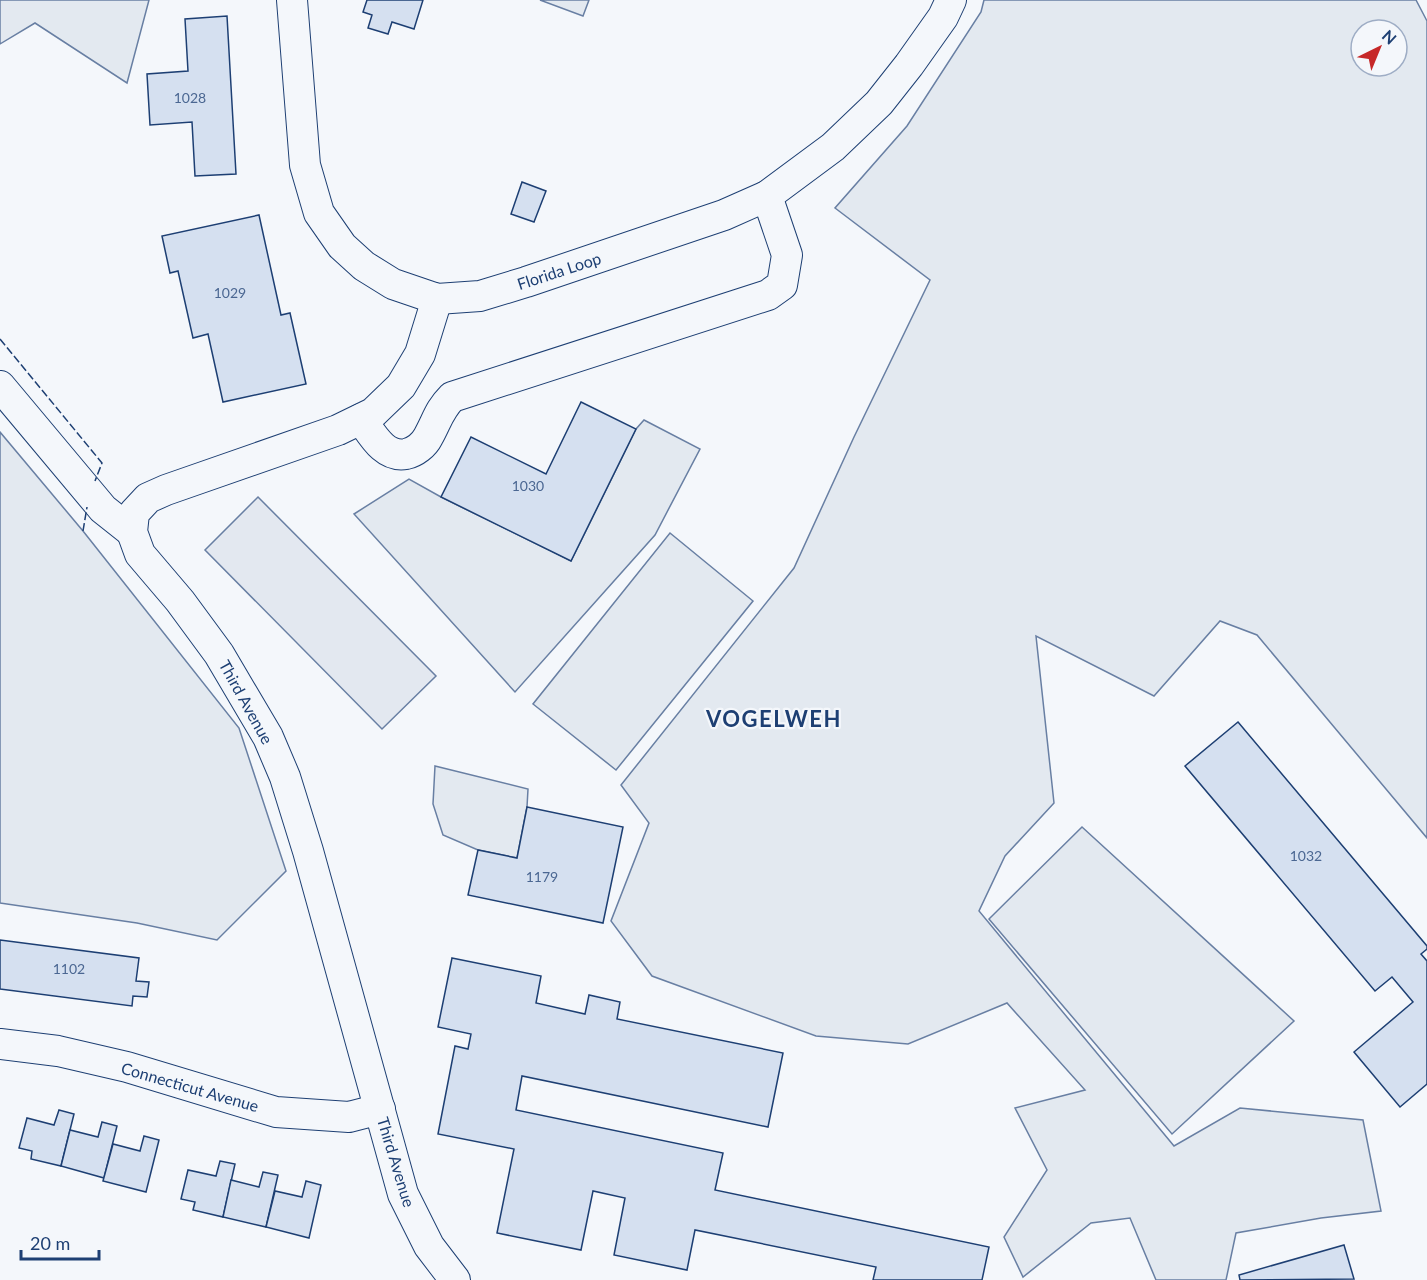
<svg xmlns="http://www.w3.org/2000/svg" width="1427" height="1280" viewBox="0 0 1427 1280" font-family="Lato,sans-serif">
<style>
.green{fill:#e3e9f0;stroke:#687fa3;stroke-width:1.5;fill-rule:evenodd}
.parking{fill:#e3e8f0;stroke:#687fa3;stroke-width:1.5}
.building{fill:#d5e0f0;stroke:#1d3f73;stroke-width:1.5}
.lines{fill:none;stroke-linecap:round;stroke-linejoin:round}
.minor-casing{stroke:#1d3f73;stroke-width:32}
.minor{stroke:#f4f7fb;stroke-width:30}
.fence{stroke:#1d3f73;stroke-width:1.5;stroke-dasharray:8 3;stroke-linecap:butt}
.labels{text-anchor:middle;stroke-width:4.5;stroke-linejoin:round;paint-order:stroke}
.number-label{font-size:14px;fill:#4b6792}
.street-label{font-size:16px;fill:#1d3f73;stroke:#f4f7fb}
.district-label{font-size:22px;font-weight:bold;letter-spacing:1.5px;fill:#1d3f73;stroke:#f4f7fb}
</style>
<rect width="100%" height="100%" fill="#f4f7fb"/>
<g class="green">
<path d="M0 0H149L127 83 35 23 0 44Z"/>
<path d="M540 0H589L583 16Z"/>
<path d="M984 0H1416L1427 21V838L1257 635 1220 621 1154 696 1036 636 1054 803 1005 856 979 911 1174 1146 1240 1108 1363 1120 1381 1211 1321 1218 1236 1233 1226 1280H1156L1130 1218 1091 1223 1023 1277 1004 1237 1047 1170 1015 1108 1085 1090 1007 1003 908 1044 816 1036 652 976 611 921 649 823 621 785 794 568 854 437 930 280 835 208 907 126 981 12ZM1361 30H1397V66H1361Z"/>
<path d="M644 420 700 449 655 535 515 692 354 514 409 479 441 497 571 561 636 429Z"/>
<path d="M0 432 83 531 239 728 286 871 217 940 137 923 0 903Z"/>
<path d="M670 533 753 601 616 770 533 704Z"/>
<path d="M435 766 528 789 527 807 517 858 478 850 443 835 433 804Z"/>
<path d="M1082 827 1294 1021 1172 1134 989 919Z"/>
</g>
<path class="parking" d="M258 497 436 676 382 729 205 550Z"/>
<g class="building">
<path d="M367 0H423L414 29 392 22 388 34 368 28 372 15 363 12Z"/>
<path d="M227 16 236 174 195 176 192 122 150 125 147 74 188 71 185 19Z"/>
<path d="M522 182 546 191 534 222 511 214Z"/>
<path d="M259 215 281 315 290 313 306 384 223 402 208 334 193 338 178 271 170 273 162 236Z"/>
<path d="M581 402 636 429 571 561 441 497 471 437 546 474Z"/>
<path d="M1238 722 1427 946V949L1421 954 1427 961V1084L1400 1107 1354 1052 1413 1002 1392 977 1375 991 1185 766Z"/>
<path d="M527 807 623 827 603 923 468 895 478 850 517 858Z"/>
<path d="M0 940 139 958 136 981 149 982 147 997 133 996 132 1006 0 989Z"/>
<path d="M452 958 541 976 536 1003 585 1014 589 995 620 1002 617 1019 783 1053 768 1127 522 1076 516 1110 723 1153 715 1190 989 1247 982 1280H873L876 1267 695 1230 687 1270 614 1255 625 1198 593 1191 581 1250 497 1233 514 1149 438 1134 455 1046 468 1049 471 1034 438 1027Z"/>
<path d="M59 1110 74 1114 61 1166 31 1159 32 1151 19 1148 27 1118 54 1125Z"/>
<path d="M102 1122 117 1126 104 1178 61 1166 70 1130 98 1137Z"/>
<path d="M144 1136 159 1140 146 1192 103 1181 113 1144 140 1151Z"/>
<path d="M220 1161 235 1164 223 1217 193 1210 195 1202 181 1199 188 1170 216 1176Z"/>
<path d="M263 1172 278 1175 266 1227 223 1217 231 1180 259 1187Z"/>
<path d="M306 1181 321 1185 309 1238 266 1227 275 1191 302 1197Z"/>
<path d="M1344 1245 1354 1279 1240 1280 1239 1275Z"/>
</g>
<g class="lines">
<g class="minor-casing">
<g id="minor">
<path d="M292 0 305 165 319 213 342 246 364 266 393 284 437 299 480 296 526 282 724 215 767 196 833 147 879 103 909 65 943 17 951 0"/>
<path d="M437 299 420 354 401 386 373 413 338 430 166 490 148 498 134 513 132 532 140 554 180 601 219 654 268 737 285 777 308 851 403 1194 429 1246 455 1280"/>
<path d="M0 386 103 509 132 532"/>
<path d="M361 419C372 434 384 458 406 454 415 452 424 445 428 437 437 421 439 410 452 397L768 295 782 285 787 255 767 196"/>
<path d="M0 1044 58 1051 127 1067 276 1112 349 1117 380 1109"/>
</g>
</g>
<use href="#minor" class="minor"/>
<g class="fence">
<path d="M0 339 102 463 95 481"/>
<path d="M83 531 87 507"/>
</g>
</g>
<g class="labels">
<g class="number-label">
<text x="190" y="103">1028</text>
<text x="230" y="298">1029</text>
<text x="528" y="491">1030</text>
<text x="1306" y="861">1032</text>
<text x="542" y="882">1179</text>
<text x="69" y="974">1102</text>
</g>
<g class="street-label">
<text transform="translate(559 271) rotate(-18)" y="6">Florida Loop</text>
<text transform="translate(246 702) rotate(61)" y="6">Third Avenue</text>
<text transform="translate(190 1087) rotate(16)" y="6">Connecticut Avenue</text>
<text transform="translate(396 1162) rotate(73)" y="6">Third Avenue</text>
</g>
<g class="district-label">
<text x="774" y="727">VOGELWEH</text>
</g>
</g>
<g transform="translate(1379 48) rotate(43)"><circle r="28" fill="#f4f7fb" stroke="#9eadc5" stroke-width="1.5"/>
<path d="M0-4.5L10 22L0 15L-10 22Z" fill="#c62828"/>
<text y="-9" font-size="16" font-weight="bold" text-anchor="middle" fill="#1d3f73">N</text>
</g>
<path d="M21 1250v9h78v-9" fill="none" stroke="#1d3f73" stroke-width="3"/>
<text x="30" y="1250" font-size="18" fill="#1d3f73" stroke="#f4f7fb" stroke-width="4.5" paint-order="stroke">20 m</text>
</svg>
